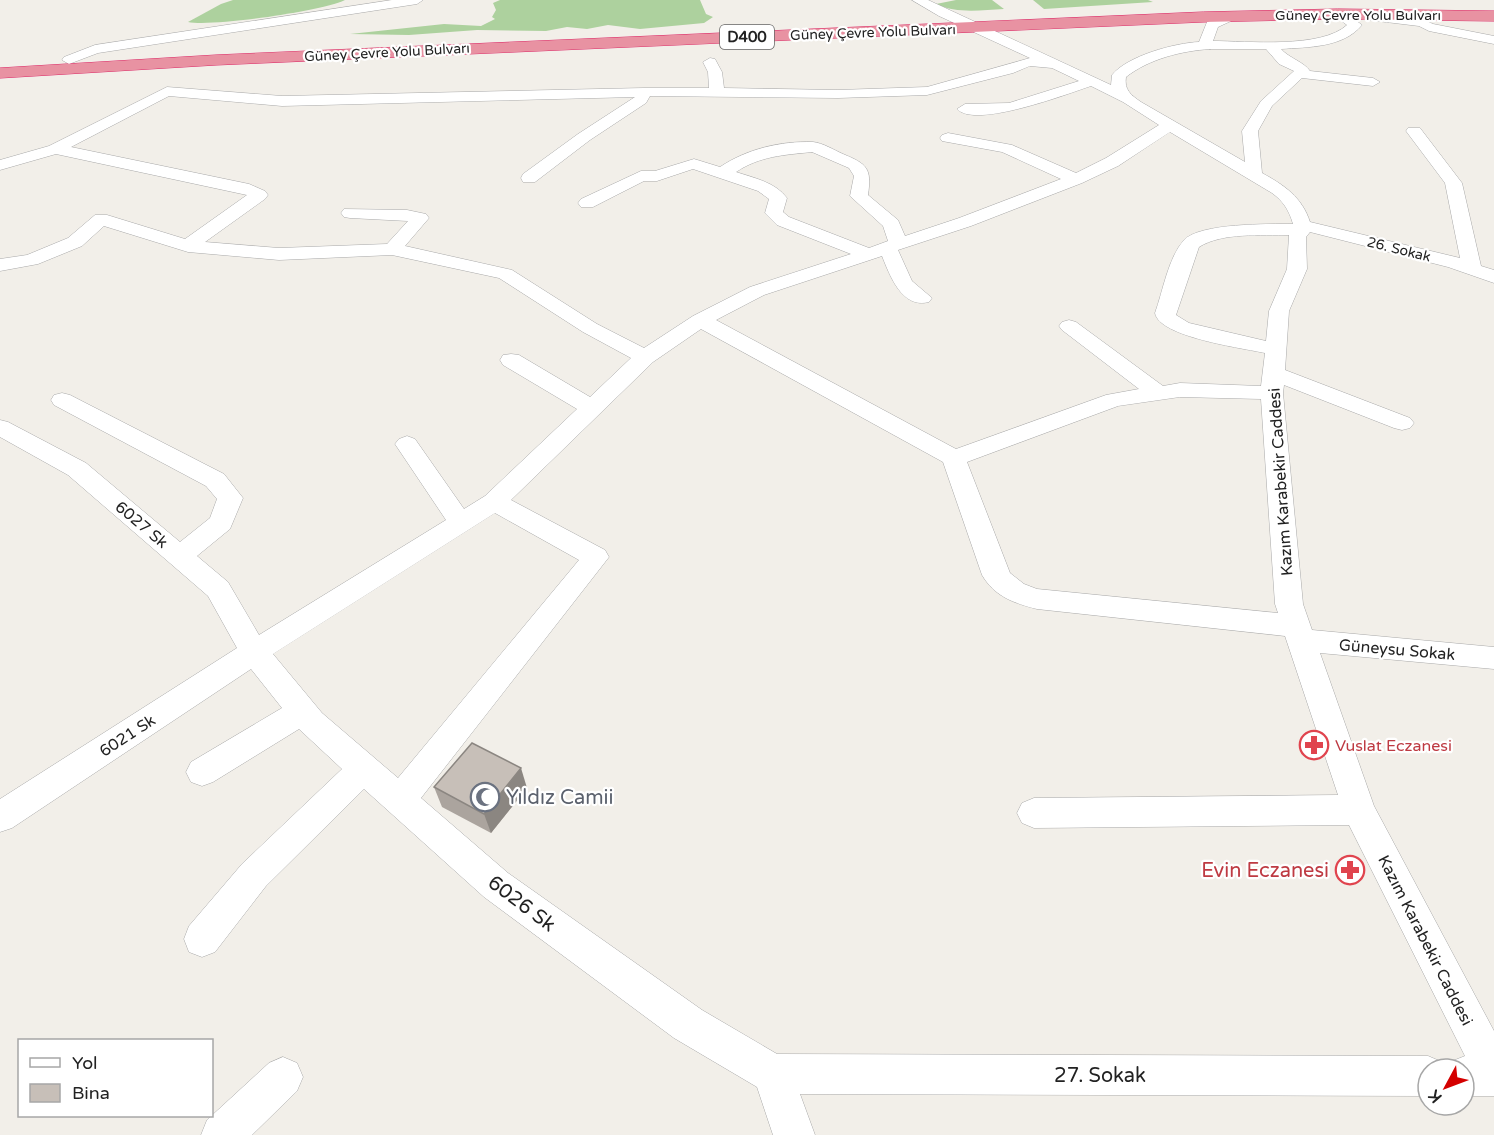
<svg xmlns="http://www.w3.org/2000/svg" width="1494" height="1135" viewBox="0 0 1494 1135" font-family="'Varela Round',sans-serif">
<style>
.forest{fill:#add19e}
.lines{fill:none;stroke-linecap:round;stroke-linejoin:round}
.minor-casing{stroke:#a9a9a9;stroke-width:1}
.highway-casing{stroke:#dc2a67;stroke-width:1}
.minor{fill:#fff;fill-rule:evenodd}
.highway{fill:#e892a2;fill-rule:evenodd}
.wall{fill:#aba49e}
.shaded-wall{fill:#8b8681}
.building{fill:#c7bfb8;stroke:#8b8681;stroke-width:1.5}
.labels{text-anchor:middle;stroke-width:4.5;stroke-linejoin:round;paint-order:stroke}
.far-street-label{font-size:14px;fill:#222;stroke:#fff}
.shield{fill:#fff;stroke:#646464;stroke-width:1.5}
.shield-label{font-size:15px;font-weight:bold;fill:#222}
.street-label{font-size:16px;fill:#222;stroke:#fff}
.health-label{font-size:16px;fill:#be3a42;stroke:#fff;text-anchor:start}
.near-worship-label{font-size:20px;fill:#5b616d;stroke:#fff;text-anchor:start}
.near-health-label{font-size:20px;fill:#be3a42;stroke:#fff;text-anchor:end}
.near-street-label{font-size:20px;fill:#222;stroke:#fff}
</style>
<rect width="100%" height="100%" fill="#f2efe9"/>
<g class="forest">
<path d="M233 0H345C322 11 213 27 188 22L221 4Z"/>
<path d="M500 0H700L706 14 713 17 704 23 640 29 608 25 587 29 567 27 546 31 477 30 409 35 350 34 444 24 481 26 495 19 492 17 496 10 493 3Z"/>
<path d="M956 0H992L1004 9C981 10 957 14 936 4Z"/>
<path d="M1033 0H1148L1153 2 1044 9Z"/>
</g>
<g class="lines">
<g class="minor-casing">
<g id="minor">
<path d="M392 0H423L417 4 98 53 69 64 62 60 64 57 95 45Z"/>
<path d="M912 0H928L1111 85 1112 75C1127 56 1175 43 1199 42L1207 22 1236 12 1242 16 1218 27 1213 41C1247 41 1321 49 1347 25L1332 14 1333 11H1343L1362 25C1343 48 1308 47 1281 49 1289 58 1304 62 1310 71L1373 78 1380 82 1373 86 1302 78 1272 106 1258 131 1262 173C1284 185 1302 197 1310 222L1460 258 1445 183 1406 131 1408 128H1420L1462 183 1481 266 1494 270V283L1448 267 1310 232 1306 237 1307 269 1289 311 1285 370 1410 418 1414 423 1410 428 1402 430 1394 428 1284 385 1283 393 1303 604 1312 630 1494 647V669L1320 653 1374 806 1494 1031V1096H1464V1069H1447L1450 1062 1465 1056 1349 825 1034 828 1022 823 1017 813 1022 803 1034 798 1338 795 1285 636 1037 609C1014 603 995 597 982 575L943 462 701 329 653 362 511 500 605 550 609 557 421 798 508 873 702 1010 777 1054 1428 1056 1442 1062 1445 1069H1428V1096L800 1094 815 1135H773L757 1087 674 1038 484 897 364 789 266 886 215 952 202 957 189 952 184 939 189 926 242 864 342 769 299 729 213 782 202 786 191 782 186 772 191 762 282 708 251 669 12 828 0 832V799L237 648 208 596 68 475 0 437V420L8 422 86 463 180 542 210 518 217 499 206 486 54 405 51 400 54 395 62 393 70 395 224 474 243 498 230 529 197 556 228 582 259 635 446 520 395 444 399 439 407 436 415 439 464 509 485 496 577 409 503 365 500 360 503 355 511 354 519 355 590 397 631 358 583 332 499 278 392 255 279 260 188 252 104 226 82 246 38 264 0 271V259L27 255 68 238 95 215H107L185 239 247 195 56 154 0 170V160L49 146 167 87 282 96 644 88H709L708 72 703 62 710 58 715 59 722 72 724 88 838 90 927 87 1030 58 939 16ZM1210 49H1266L1279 64 1294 71 1261 101 1242 131 1245 162 1141 102C1131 95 1124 90 1126 77 1149 59 1181 51 1210 49ZM1030 66 1052 68 1079 81 1009 103 965 104 957 109C975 129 1067 94 1091 86L1123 102 1159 125 1106 158 1076 173 1012 145 948 133 942 135 940 138 942 141 1002 152 1061 179 959 218 905 236 898 220 868 195C872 168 867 164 843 154 834 150 823 143 813 142 780 141 747 149 720 167L694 159 655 171H641L581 199 578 203 581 207H593L644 181H657L693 169 758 191 769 199 765 213 777 225 851 254 750 287 693 316 644 348 597 324 512 270 405 246 429 218 426 214 407 210 344 209 341 213 344 217 350 218 408 221 387 244 279 248 205 242 265 199 268 195 265 191 249 184 71 147 169 96 282 106 635 97 578 134 523 174 521 178 523 182H535L590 140 646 103 650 96 838 98 927 95 1013 73ZM1170 132 1272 193C1283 201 1289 210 1293 224 1269 224 1200 223 1184 240 1168 258 1163 291 1155 313 1159 337 1242 348 1265 353L1261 386 1180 383 1163 386 1076 322 1069 320 1062 322 1059 326 1062 330 1139 389 1106 395 956 449 716 320 764 295 882 256C890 276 902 309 929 302L932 298 912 281 898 250 971 226 1082 183 1118 166ZM812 152 849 168 854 176 850 196 883 226 888 241 869 248 789 217 783 212 787 198C775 182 754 178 736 172 760 156 784 155 812 152ZM1289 235 1287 269 1269 311 1266 341 1189 323 1176 315 1199 247C1223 232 1261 236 1289 235ZM1180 397 1261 399 1275 604 1278 613 1037 589 1024 584 1010 573 967 462 1118 406ZM495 513 579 560 398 778 322 713 273 654Z"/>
<path d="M1366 12 1422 19 1433 24 1494 36V44L1429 31 1419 26 1361 19 1360 16Z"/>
<path d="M283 1057 297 1063 303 1077 297 1091 252 1135H201L207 1120 269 1063Z"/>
</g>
</g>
<g class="highway-casing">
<path id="highway" d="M1338 9 1494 11V21L1338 19 1203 22 216 65 0 78V68L216 55 1203 12Z"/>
</g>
<use href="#minor" class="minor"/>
<use href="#highway" class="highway"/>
</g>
<path class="wall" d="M434 787 527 788 491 833 442 807Z"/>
<path class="shaded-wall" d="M521 768 527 788 491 833 484 814Z"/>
<path class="building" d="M472 743 521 768 484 814 434 787Z"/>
<defs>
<g id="pharmacy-ring" transform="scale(1.5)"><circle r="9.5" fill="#fff" stroke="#e0444e" stroke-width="1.5"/><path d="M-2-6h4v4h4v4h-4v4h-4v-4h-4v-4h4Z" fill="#e0444e"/></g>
<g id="mosque-ring" transform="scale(1.5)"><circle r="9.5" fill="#fff" stroke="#6b7280" stroke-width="1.5"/><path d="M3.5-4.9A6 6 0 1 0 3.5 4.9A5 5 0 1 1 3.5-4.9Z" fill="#6b7280"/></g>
</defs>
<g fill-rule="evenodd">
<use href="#pharmacy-ring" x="1314" y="745"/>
<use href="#mosque-ring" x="485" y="797"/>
<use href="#pharmacy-ring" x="1350" y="870"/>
</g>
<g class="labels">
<g class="far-street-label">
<text x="1358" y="20">Güney Çevre Yolu Bulvarı</text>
<text transform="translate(873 32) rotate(-2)" y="5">Güney Çevre Yolu Bulvarı</text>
<text transform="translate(387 52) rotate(-3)" y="5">Güney Çevre Yolu Bulvarı</text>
<text transform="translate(1399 249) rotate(14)" y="5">26. Sokak</text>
</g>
<rect class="shield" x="720" y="25" width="54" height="24" rx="4.5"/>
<g class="shield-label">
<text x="747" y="42">D400</text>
</g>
<g class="street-label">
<text transform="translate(1280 482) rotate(-94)" y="6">Kazım Karabekir Caddesi</text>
<text transform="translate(142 524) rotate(40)" y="6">6027 Sk</text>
<text transform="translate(1397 649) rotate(5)" y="6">Güneysu Sokak</text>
<text transform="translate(127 735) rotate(-33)" y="6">6021 Sk</text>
<text transform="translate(1426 940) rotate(63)" y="6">Kazım Karabekir Caddesi</text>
</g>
<g class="health-label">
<text x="1335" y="751">Vuslat Eczanesi</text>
</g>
<g class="near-worship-label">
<text x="506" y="804">Yıldız Camii</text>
</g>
<g class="near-health-label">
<text x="1329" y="877">Evin Eczanesi</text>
</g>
<g class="near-street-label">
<text transform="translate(522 903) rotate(37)" y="7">6026 Sk</text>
<text x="1100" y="1082">27. Sokak</text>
</g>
</g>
<rect x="18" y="1039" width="195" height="78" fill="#ffffff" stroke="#a7a7a7" stroke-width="1.5"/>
<rect x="30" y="1058" width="30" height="9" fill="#ffffff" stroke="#a7a7a7" stroke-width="1.5"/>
<text x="72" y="1069" font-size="18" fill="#222222">Yol</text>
<rect x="30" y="1084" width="30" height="18" fill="#c7bfb8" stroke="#a7a7a7" stroke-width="1.5"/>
<text x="72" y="1099" font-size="18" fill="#222222">Bina</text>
<g transform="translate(1446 1087) rotate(229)"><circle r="28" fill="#ffffff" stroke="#a7a7a7" stroke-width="1.5"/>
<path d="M0-4.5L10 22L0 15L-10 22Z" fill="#d40000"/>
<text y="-9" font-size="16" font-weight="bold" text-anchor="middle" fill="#222222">K</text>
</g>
</svg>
